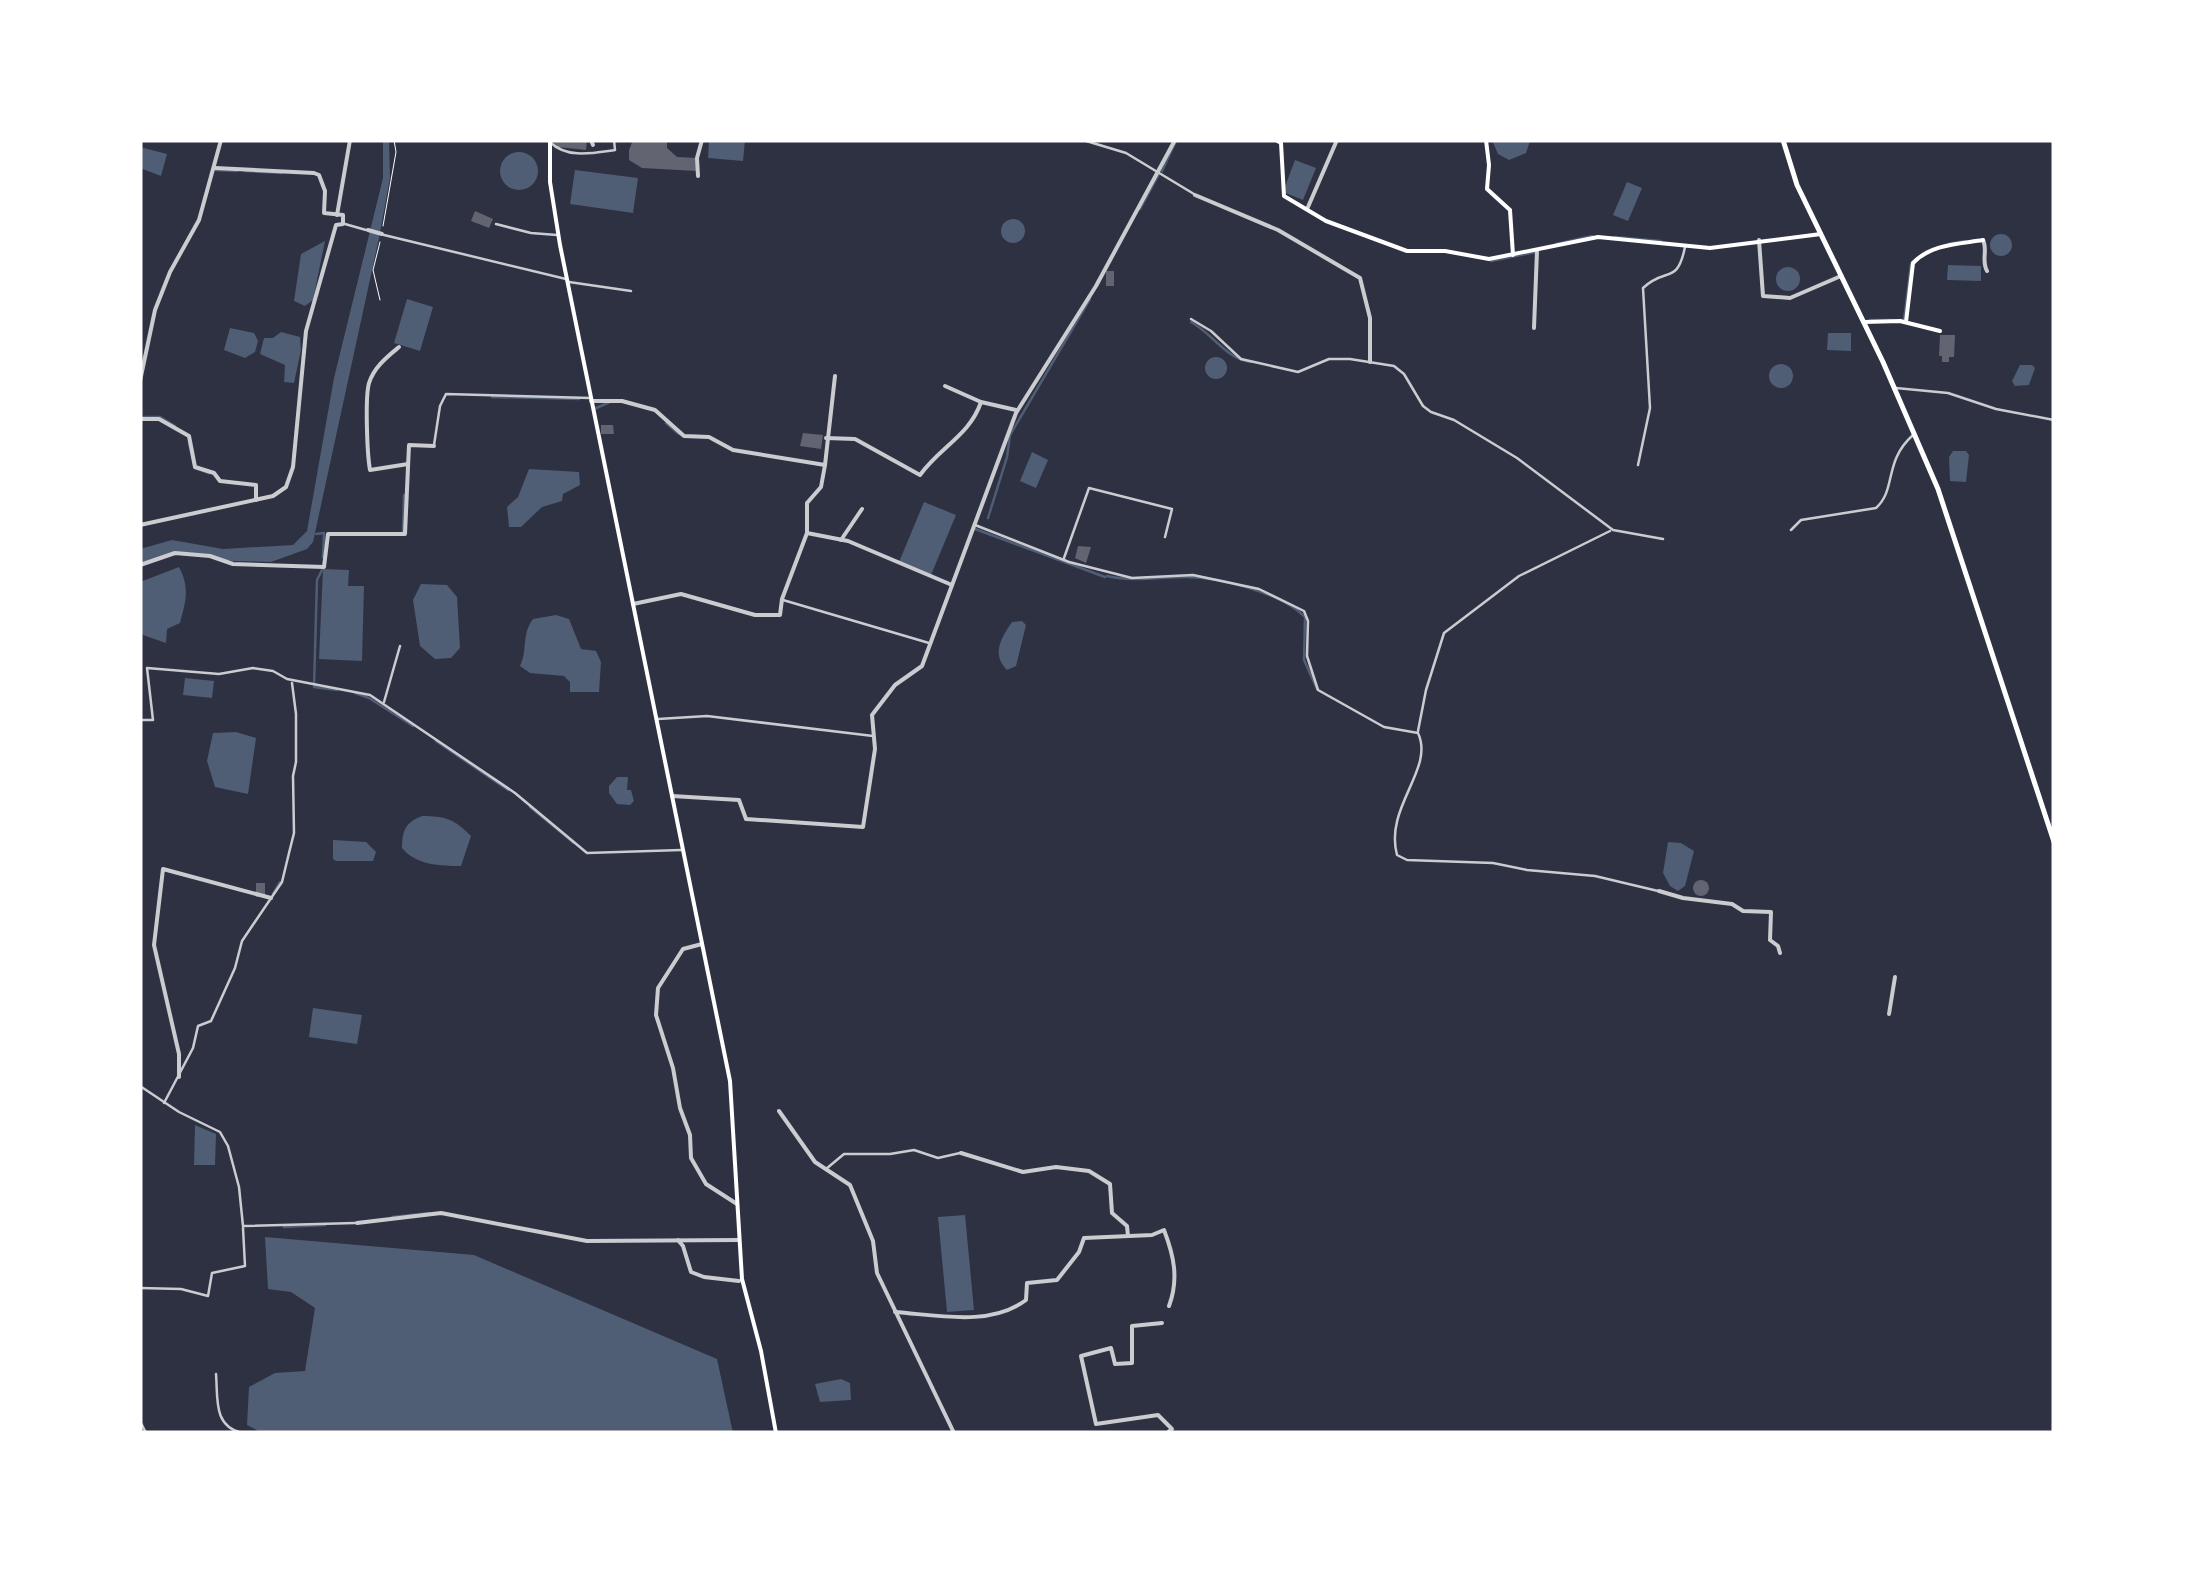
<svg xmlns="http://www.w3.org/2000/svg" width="2194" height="1573" viewBox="0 0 2194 1573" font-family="Helvetica,sans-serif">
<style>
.water{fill:#4f5d75}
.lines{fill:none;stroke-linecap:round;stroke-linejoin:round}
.stream{stroke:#4f5d75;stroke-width:2.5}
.building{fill:#626471}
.path{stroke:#fff;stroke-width:1}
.minor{stroke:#caccd0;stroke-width:2.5}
.tertiary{stroke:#caccd0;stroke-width:4}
.secondary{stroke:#fff;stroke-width:4}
.primary{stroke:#fff;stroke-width:5}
</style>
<rect width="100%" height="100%" fill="#2d3142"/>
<g class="water">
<path d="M383 140H389L390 178 379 238 313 542 307 549 271 562 233 561 175 552 140 564V549L172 540 223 549 293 545 307 531 334 378 383 178Z"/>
<path d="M709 140H745L743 161 708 158Z"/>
<path d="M1492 140H1530V141L1526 153 1509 160 1498 154Z"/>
<path d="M140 147 167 154 161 176 140 168Z"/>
<circle cx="519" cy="171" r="19"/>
<path d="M1295 160 1316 168 1303 200 1283 192Z"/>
<path d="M575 170 638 178 633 213 570 204Z"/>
<path d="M1627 182 1642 188 1628 221 1613 215Z"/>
<circle cx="1013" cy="231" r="12"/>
<circle cx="2001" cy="245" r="11"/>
<path d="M325 241 313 300 305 306 294 301 301 254Z"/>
<path d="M1948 265 1981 266V281L1947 280Z"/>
<circle cx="1788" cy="279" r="12"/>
<path d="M407 299 433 307 420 351 394 343Z"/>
<path d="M230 328 254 333 258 341 255 352 245 358 224 350Z"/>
<path d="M281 332 300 337 301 350 294 383 284 382 285 365 260 354 264 338H273Z"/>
<path d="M1828 333H1851V351L1827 350Z"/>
<circle cx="1216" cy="368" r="11"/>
<circle cx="1781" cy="376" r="12"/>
<path d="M2020 365H2032L2035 368 2029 385 2015 386 2012 381Z"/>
<path d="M1953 451H1966L1969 455 1966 482 1950 481 1949 457Z"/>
<path d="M1032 452 1048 460 1036 488 1020 481Z"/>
<path d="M529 469 579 472 580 485 563 494 562 501 542 507 521 527H509L507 507 518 497Z"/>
<path d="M924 502 956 515 931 575 899 562Z"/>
<path d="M179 567C190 588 186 601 180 623L167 629 166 643 143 635 140 627V582Z"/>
<path d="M323 569 349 570 348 586H364L362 661 319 659Z"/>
<path d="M421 584 447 585 457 597 460 648 451 658 435 659 420 646 413 600Z"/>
<path d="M556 615 569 619 581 649 596 651 601 662 599 692H570V682L564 676 530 673 520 666C528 650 521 635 533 619Z"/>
<path d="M1022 621 1026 625 1016 666 1007 670C991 654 1001 638 1012 622Z"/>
<path d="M185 678 214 681 212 698 183 695Z"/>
<path d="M236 732 256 738 248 794 215 787 207 761 213 733Z"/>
<path d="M617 777H628L627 790H631L634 801 630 805 617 804 609 793V786Z"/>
<path d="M422 816C446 816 454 819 471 836L461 866C440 866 416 865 402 848 402 830 406 822 422 816Z"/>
<path d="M333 840 366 842 376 852 373 861H336L333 859Z"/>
<path d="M1668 842 1681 843 1694 851 1685 886 1678 891 1670 886 1663 873Z"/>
<path d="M313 1008 362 1015 357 1044 309 1037Z"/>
<path d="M195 1125 216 1134 215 1165H194Z"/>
<path d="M965 1215 974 1310 947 1312 938 1217Z"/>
<path d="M265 1237 474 1255 717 1359 733 1433H262L247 1425 249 1387 275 1373 305 1371 315 1308 291 1292 268 1289Z"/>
<path d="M841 1379 850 1383 851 1400 820 1402 815 1384Z"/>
</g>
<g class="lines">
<g class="stream">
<path d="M215 170 237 171"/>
<path d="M245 171 282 173"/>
<path d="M1162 171 1176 141"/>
<path d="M1140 209 1159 174"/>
<path d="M1615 237 1661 241"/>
<path d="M1556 244 1592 236"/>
<path d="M1948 244 1965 241"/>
<path d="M1491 261 1536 252"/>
<path d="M1870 320H1892"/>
<path d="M1900 320H1904L1911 264 1927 251"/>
<path d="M1191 322C1213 334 1226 359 1251 362"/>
<path d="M492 397 579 399"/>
<path d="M594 409 610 402"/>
<path d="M143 417H160L175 426"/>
<path d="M666 423 679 434"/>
<path d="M189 443 195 468 209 473"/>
<path d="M988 518 1007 457 1010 435 1090 299"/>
<path d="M975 529 1105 577"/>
<path d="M403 532 404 495"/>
<path d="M316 534 324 533 323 557"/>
<path d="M322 570 317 580 314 687 337 690"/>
<path d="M1107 576C1134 582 1159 577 1186 577 1219 577 1282 593 1305 617L1304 660 1317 689"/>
<path d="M355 693 369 698 413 726"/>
<path d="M436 741 508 790"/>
<path d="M530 807 574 843"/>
<path d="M273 894 280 882"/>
<path d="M392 1217 429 1213"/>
<path d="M284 1227 325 1225"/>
</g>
</g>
<g class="building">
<path d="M551 140H587L586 150 558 147Z"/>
<path d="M633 140H667V148L677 157 698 158 697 171 642 168 629 160V150Z"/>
<path d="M475 211 493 219 489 228 471 221Z"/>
<rect x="1106" y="271" width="8" height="15"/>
<path d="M1940 335H1955L1954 357H1949V362H1942V356H1939Z"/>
<path d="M601 425H613L614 434H601Z"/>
<path d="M803 433 823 435 821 449 800 446Z"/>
<path d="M1078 546 1091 547 1086 563 1075 558Z"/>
<circle cx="1701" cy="888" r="8"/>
<rect x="256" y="883" width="9" height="14"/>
</g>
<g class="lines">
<g class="path">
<path d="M383 226 396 152 394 140"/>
<path d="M380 300 373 270 380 242"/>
</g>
<g class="minor">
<path d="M1083 140 1126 153 1194 194"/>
<path d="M550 142C567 159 593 153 615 150L614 140"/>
<path d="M345 224 366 230"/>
<path d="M496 224 531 233 557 235"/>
<path d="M384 235 566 279"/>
<path d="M569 282 631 291"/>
<path d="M1191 319 1211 331 1241 359 1298 372 1329 359H1350L1394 366 1404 374 1423 406 1431 412 1454 420 1517 458 1613 530 1663 539"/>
<path d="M1896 388 1948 393 1996 409 2054 420"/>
<path d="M434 445 440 406 446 394 590 398"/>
<path d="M1638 465 1650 408 1643 288C1666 266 1677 286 1685 247"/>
<path d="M975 525 1069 562 1132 578 1193 575 1259 589 1304 611 1308 621 1307 656 1318 690 1384 727 1418 733C1435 769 1384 807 1397 855L1407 860 1493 863 1527 870 1595 876 1658 891"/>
<path d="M1791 530 1801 520 1876 508C1897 489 1883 462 1913 435"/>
<path d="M1064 558 1089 488 1172 509 1165 537"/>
<path d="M783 600 929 643"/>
<path d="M384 702 400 646"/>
<path d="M658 719 707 716 873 736"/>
<path d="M140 720H153L147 668 219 674 253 668 273 671 287 679 370 695 515 793 587 853 681 850"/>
<path d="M1418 731 1426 690 1444 633 1519 576 1610 531"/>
<path d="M140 1086 179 1112 220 1132 228 1146 239 1187 243 1226 355 1223"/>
<path d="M164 1103 193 1048 198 1026 211 1021 235 968 242 941 282 882 289 853 294 833 293 776 296 762V714L292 683"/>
<path d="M826 1169 844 1154H890L914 1150 938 1158 960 1153"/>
<path d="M140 1288 181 1289 208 1296 212 1273 245 1266 243 1228"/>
<path d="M216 1374C218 1399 213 1426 242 1433"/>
<path d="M140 1421 146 1433"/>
</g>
<g class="tertiary">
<path d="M591 140 593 145"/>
<path d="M698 176 697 158 702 140"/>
<path d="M1195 195 1278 230 1360 278 1370 318V362"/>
<path d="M1308 207 1337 140"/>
<path d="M337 215 350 140"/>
<path d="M368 230 382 234"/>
<path d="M1759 240 1763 296 1790 298 1841 276"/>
<path d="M1983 240C1988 250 1981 261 1987 271"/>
<path d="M1534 328 1537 251"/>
<path d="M399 347C387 357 374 367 369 383 365 397 367 453 370 470L408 464"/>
<path d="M140 381 155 310 170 272 199 220 221 140"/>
<path d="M591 401H622L655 410 684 436 709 437 733 450 825 465 835 376"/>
<path d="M981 402 1016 410"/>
<path d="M140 419H159L189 436 195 467 214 473 220 481 256 485V500"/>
<path d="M826 438 855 439 920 475C940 447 970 435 981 402L945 386"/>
<path d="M825 465 821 487 807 503V533L848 541 952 585"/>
<path d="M140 525 273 496 286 487 293 467 306 331 336 225 343 224V215L324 213 325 191 319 175 314 173 215 168"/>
<path d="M841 540 862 509"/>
<path d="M140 565 175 553 210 556 233 564 324 567 328 534H405L409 445 434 446"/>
<path d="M633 604 681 594 755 615H780L782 599 807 533"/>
<path d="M672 796 739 800 746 819 863 827 875 749 872 715 895 685 922 666 1016 413 1096 286 1175 140"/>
<path d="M1659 891 1683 898 1732 904 1743 911 1771 912 1770 940 1778 946 1780 953"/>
<path d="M702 944 683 949 658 988 656 1015 673 1068 680 1108 690 1135 691 1158 706 1184 737 1204"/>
<path d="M1889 1014 1895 977"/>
<path d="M179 1077V1054L154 945 163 869 271 898"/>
<path d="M779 1111 815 1162 850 1185 873 1241 877 1273 954 1433"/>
<path d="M961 1153 1023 1172 1056 1167 1089 1171 1110 1184 1112 1213 1127 1226 1128 1236"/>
<path d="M357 1223 441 1213 587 1241 738 1240"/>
<path d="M678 1240 683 1246 691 1272 704 1277 739 1281"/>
<path d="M895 1312C937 1315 990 1327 1026 1300L1027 1283 1057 1280 1079 1252 1084 1238 1152 1235 1164 1230C1174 1256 1179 1279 1169 1306"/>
<path d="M1162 1323 1132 1326V1363L1115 1364 1111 1348 1081 1356 1096 1424 1158 1415 1172 1429 1167 1433"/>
</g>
<g class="secondary">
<path d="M550 140V182L560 245 730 1081 742 1279 761 1351 776 1433"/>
<path d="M1276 140 1281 143 1284 196 1326 221 1407 251H1445L1489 259 1598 237 1710 248 1821 234"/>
<path d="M1486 140 1489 165 1487 189 1510 210 1513 255"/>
<path d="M1864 322 1900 321 1940 331"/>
<path d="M1906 322 1913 263C1931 244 1959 244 1983 240"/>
</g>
<path class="primary" d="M1783 140 1797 185 1883 362 1938 489 2054 842"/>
</g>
<rect width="2194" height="1573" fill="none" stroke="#ffffff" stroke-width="285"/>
</svg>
